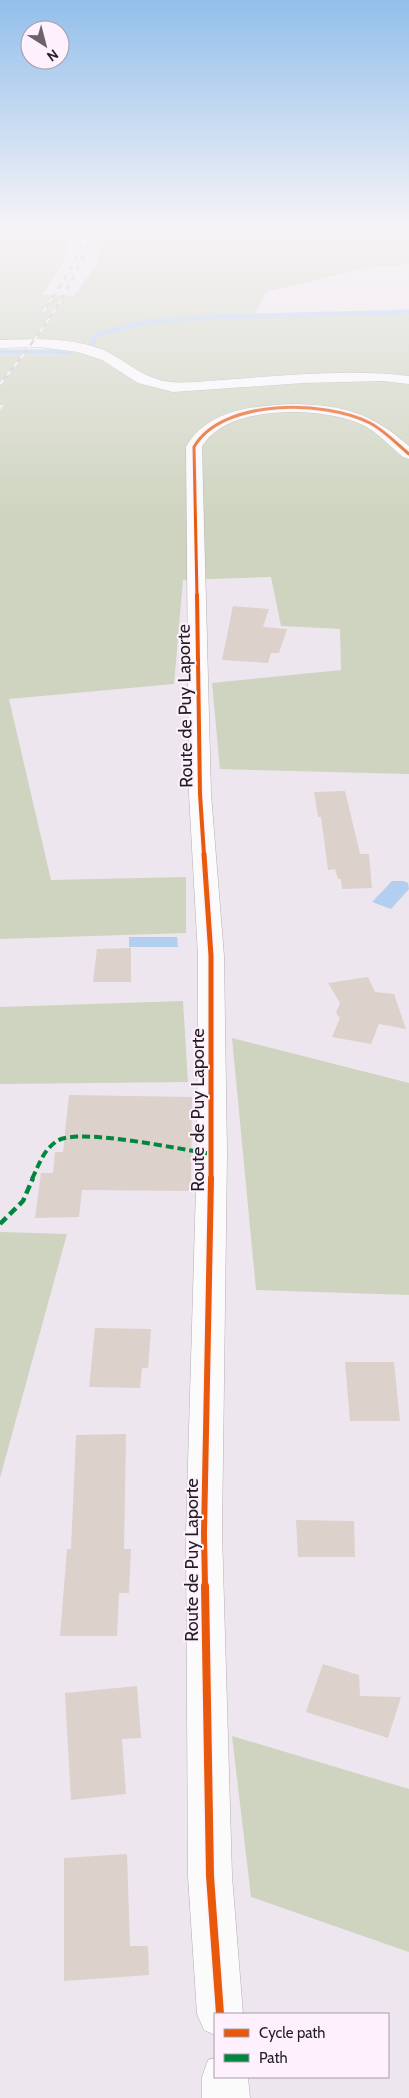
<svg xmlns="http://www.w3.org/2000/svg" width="409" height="2098" viewBox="0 0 409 2098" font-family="Cabin,sans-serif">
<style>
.green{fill:#ced4bf;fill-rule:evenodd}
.water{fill:#b2cfef}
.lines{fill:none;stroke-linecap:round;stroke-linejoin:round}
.stream{stroke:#b2cfef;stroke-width:5}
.building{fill:#dcd1cb}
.street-casing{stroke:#b4aeb4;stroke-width:1}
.street{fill:#fcfbfc;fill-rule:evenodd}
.rail-casing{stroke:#c5c2c5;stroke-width:2.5}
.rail{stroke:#fef1fd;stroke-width:2;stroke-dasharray:5.5;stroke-linecap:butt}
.quiet-far1{stroke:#00873e;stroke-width:4;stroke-dasharray:8 4;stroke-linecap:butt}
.quiet{stroke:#00873e;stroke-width:4.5;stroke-dasharray:9 4.5;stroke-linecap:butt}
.cycleway-far4-casing{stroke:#fef1fd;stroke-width:5}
.cycleway-far3-casing{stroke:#fef1fd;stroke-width:6}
.cycleway-far2-casing{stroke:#fef1fd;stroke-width:8}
.cycleway-far1-casing{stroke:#fef1fd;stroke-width:9}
.cycleway-casing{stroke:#fef1fd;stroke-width:11}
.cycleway-far4{stroke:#e8590c;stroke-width:3}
.cycleway-far3{stroke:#e8590c;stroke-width:4}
.cycleway-far2{stroke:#e8590c;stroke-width:5}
.cycleway-far1{stroke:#e8590c;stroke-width:6}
.cycleway{stroke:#e8590c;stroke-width:8}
.labels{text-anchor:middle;stroke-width:4;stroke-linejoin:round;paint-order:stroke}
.street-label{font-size:18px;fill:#231e23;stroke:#fef1fd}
</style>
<rect width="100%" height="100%" fill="#eee6ee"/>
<g class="green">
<path d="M0 227H409V264L365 268 266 292 254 315 409 314V774L220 769 212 683 341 670 340 629 281 626 271 577 183 580 174 684 9 699 51 880 186 877V933L0 939V411L4 405H0V355H59L76 341 0 339ZM104 236 97 264 74 296 42 295 62 264 72 237Z"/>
<path d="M183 1001 188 1082 0 1084V1007Z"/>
<path d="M232 1038 409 1083V1295L256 1290Z"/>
<path d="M0 1232 67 1234 0 1478Z"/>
<path d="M232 1736 409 1789V1952L251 1897Z"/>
</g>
<g class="water">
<path d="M392 881H404L408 883 409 889 391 909 372 902Z"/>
<path d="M129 937H177L178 947H129Z"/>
</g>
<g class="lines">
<g class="stream">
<path d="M91 344 98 334 148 322 216 317 409 312"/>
<path d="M0 352H69"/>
</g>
</g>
<g class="building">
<path d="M233 606 269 609 263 627 287 629 279 653H271L268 663 222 660Z"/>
<path d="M345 791 360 854H369L372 888 342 889 341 879H338L335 869 328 870 321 817H318L314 792Z"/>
<path d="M131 948V982H93L97 949Z"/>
<path d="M368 977 375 992 394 994 406 1029 379 1024 371 1044 332 1037 340 1018 336 1013 340 1003 328 983Z"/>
<path d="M69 1095 192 1097 191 1191 82 1190 79 1217 35 1218 41 1173H53L55 1152H63Z"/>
<path d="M95 1328 151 1329 148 1368H142L140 1388 89 1387Z"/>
<path d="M345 1362H394L400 1421H350Z"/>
<path d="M126 1434 124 1549H131L129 1593H119L117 1636H60L67 1549H71L76 1435Z"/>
<path d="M296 1520 354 1521 355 1557H298Z"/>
<path d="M323 1664 359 1675 360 1696 401 1697 388 1738 306 1712Z"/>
<path d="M137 1686 141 1738 122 1739 126 1794 71 1800 65 1693Z"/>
<path d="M127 1854 130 1946H148L149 1975 64 1981V1858Z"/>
</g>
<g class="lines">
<g class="street-casing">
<g id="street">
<path d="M39 339C63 340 91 342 113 355 132 366 146 379 170 382 191 384 214 380 235 379 292 375 351 369 409 376V384L383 381 303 383 173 392 138 383 102 360 78 352 39 347 0 348V340Z"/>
<path d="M292 404C343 405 370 412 409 446V459L403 457C391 447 379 434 365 426 326 406 226 403 202 447L211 794 224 956 227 1154 222 1533 232 1876 243 2014H215V2035L204 2030 197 2014 188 1876 186 1533 197 1154 198 956 189 794 186 447C207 410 252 406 292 404Z"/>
<path d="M215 2058V2077H248L250 2098H202V2077L208 2060Z"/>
</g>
</g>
<use href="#street" class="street"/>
<g class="rail-casing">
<g id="rail">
<path d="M43 312 74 264 84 238"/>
<path d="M0 384C37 339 70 293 91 238"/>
</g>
</g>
<use href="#rail" class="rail"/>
<path class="quiet-far1" d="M32 1179C39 1165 43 1150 57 1141 78 1127 183 1150 212 1154"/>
<path class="quiet" d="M0 1224 23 1201 33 1178"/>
<g class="cycleway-far4-casing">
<path id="cycleway-far4" d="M197 597 194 447C222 398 326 400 370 423 385 431 397 444 409 454"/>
</g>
<g class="cycleway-far3-casing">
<path id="cycleway-far3" d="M197 595 200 794 204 855"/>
</g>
<g class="cycleway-far2-casing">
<path id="cycleway-far2" d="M204 854 211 956V1179"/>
</g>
<g class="cycleway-far1-casing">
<path id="cycleway-far1" d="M205 1587 204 1533 211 1178"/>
</g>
<g class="cycleway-casing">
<path id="cycleway" d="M205 1586 210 1876 220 2014"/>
</g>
<use href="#cycleway-far4" class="cycleway-far4"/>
<use href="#cycleway-far3" class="cycleway-far3"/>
<use href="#cycleway-far2" class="cycleway-far2"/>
<use href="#cycleway-far1" class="cycleway-far1"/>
<use href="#cycleway" class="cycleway"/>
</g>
<linearGradient id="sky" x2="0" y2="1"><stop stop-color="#92bfeb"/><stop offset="0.44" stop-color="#f7f4f7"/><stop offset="1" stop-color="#f7f4f7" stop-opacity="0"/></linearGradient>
<rect width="409" height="520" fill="url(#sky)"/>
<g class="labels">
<g class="street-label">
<text transform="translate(185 706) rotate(-91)" y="6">Route de Puy Laporte</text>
<text transform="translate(198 1110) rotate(-90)" y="6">Route de Puy Laporte</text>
<text transform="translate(192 1560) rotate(-90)" y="6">Route de Puy Laporte</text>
</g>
</g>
<rect x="214" y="2013" width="175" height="65" fill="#fef1fd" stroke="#a69da6"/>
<rect x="224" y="2029" width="25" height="8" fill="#e8590c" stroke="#a69da6"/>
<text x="259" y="2038" font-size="15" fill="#231e23">Cycle path</text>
<rect x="224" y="2054" width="25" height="8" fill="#00873e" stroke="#a69da6"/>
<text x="259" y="2063" font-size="15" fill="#231e23">Path</text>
<g transform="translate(45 45) rotate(144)"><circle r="24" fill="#fef1fd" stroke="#a69da6"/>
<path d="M0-4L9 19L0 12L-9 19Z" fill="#6a646a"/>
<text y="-8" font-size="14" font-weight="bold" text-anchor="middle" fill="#231e23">N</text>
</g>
</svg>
